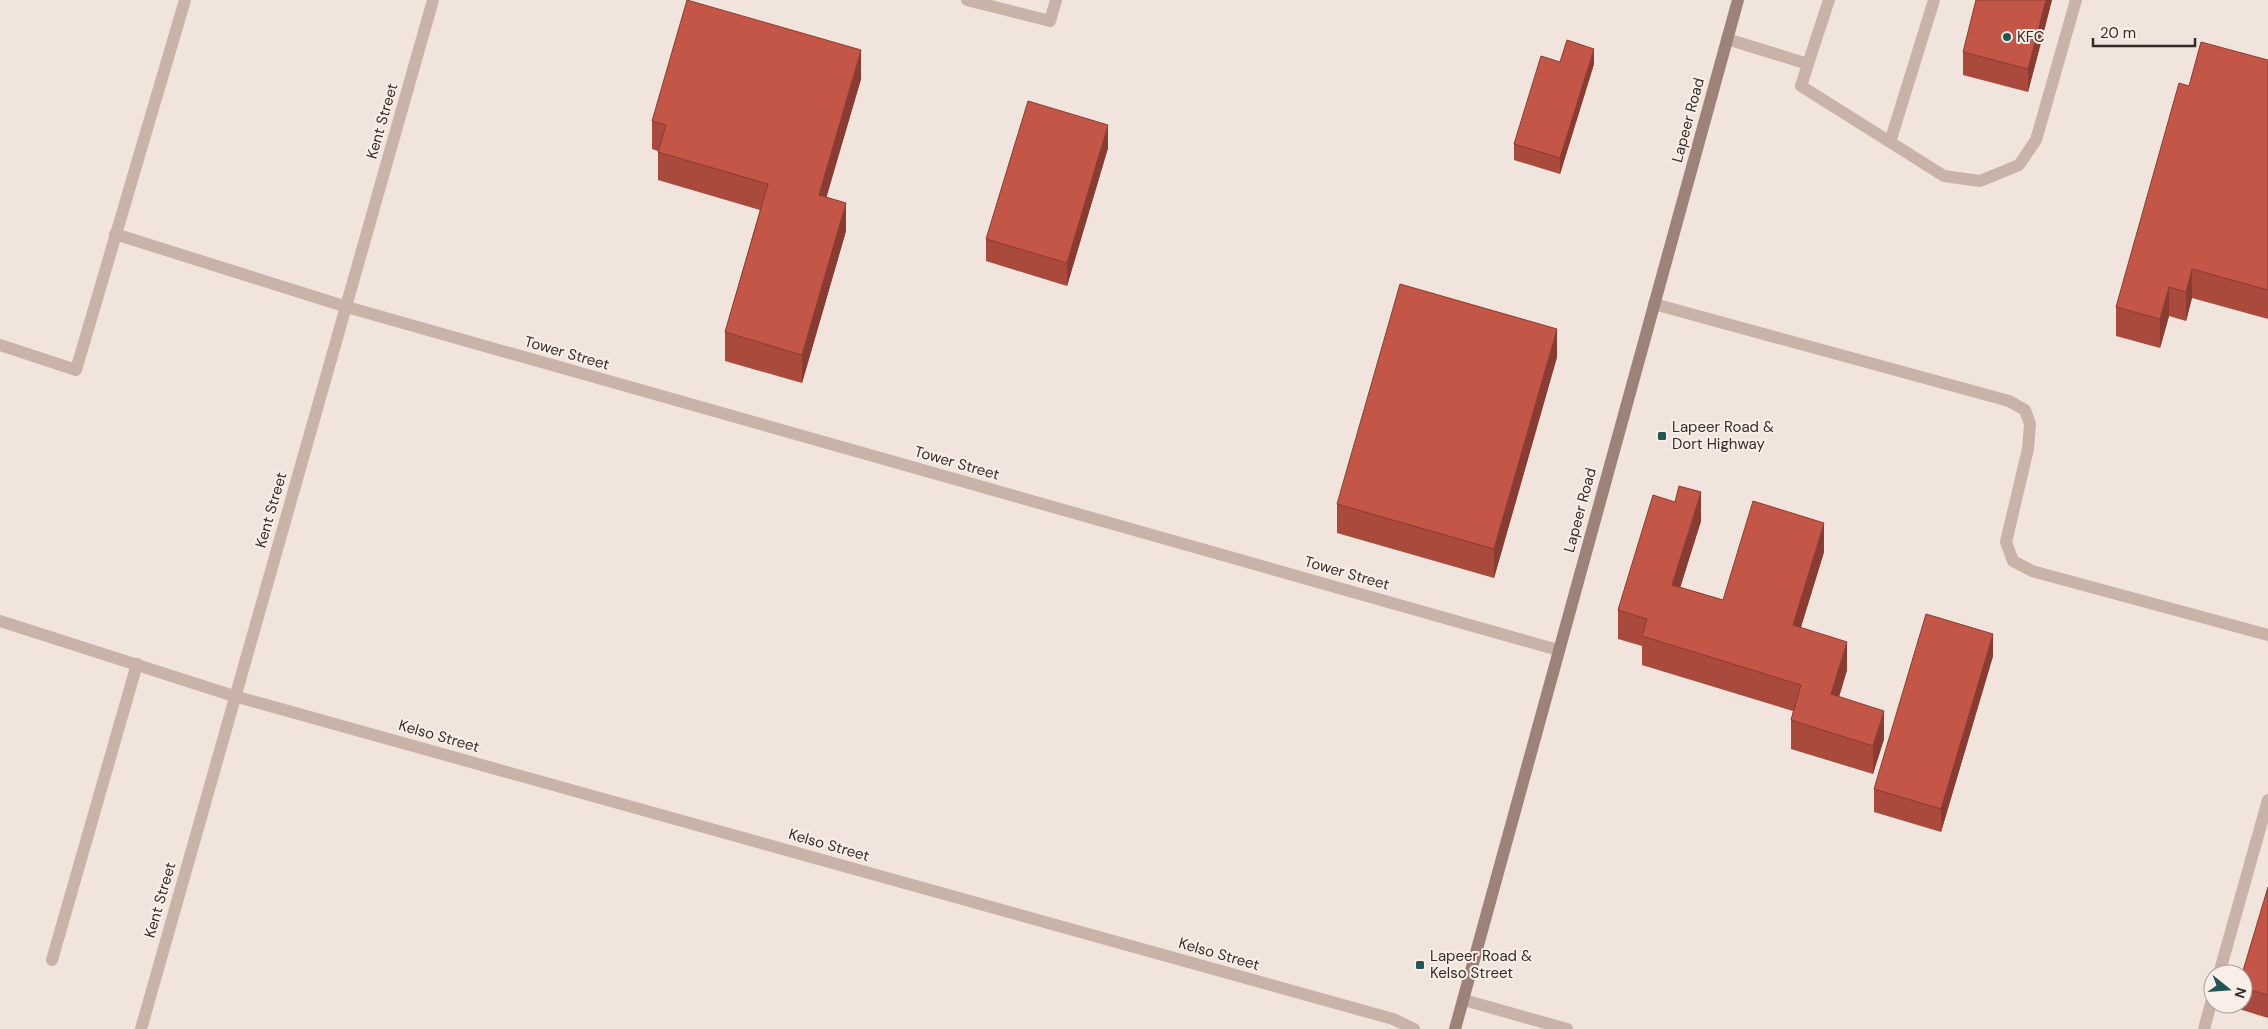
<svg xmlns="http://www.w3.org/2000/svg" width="2268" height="1029" viewBox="0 0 2268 1029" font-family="'DM Sans',sans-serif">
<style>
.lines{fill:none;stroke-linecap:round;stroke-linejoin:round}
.lane{stroke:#c9b3a8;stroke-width:12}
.street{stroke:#c9b3a8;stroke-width:12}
.secondary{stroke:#9d8279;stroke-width:12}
.wall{fill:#a94a3d}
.shaded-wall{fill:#893c32}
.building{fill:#c45647;stroke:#893c32}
.poi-dot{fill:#1e5753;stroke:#f9efe8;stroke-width:2}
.labels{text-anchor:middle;stroke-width:4;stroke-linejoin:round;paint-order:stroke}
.poi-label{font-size:15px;fill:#362b28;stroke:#f9efe8;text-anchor:start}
.street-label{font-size:15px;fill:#362b28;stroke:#f9efe8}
</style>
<rect width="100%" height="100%" fill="#f1e4dc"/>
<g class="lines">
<g class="lane">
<path d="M967 0 1050 21 1056 0"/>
<path d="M1727 39 1808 64 1801 86 1944 176 1980 181 2019 165 2036 140 2076 0"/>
<path d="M1808 64 1829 0"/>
<path d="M1890 142 1934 0"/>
<path d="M115 234 347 307"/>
<path d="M1654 304 2009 401 2025 410 2030 424 2028 449 2006 542 2013 561 2032 571 2268 635"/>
<path d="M0 345 76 370 185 0"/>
<path d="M0 621 234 696"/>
<path d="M52 960 137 664"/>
<path d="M2219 974 2268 800"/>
<path d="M1464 1000 1567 1029"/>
<path d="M2204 1029 2213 996"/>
</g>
<g class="street">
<path d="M347 307 1558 650"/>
<path d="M234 696 1393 1019 1414 1029"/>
<path d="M141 1029 433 0"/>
</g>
<path class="secondary" d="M1455 1029 1738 0"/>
</g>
<g class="wall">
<path d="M2052 0 2028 92 1963 75V52Z"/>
<path d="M2268 60V319L2192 298 2186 321 2169 316 2160 348 2116 336V307L2189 86Z"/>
<path d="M1560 62 1594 64 1560 174 1514 160V144Z"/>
<path d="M861 79 826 197 846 231 802 383 725 361V332L760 210 658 180V151L652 149V121Z"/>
<path d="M1108 148 1067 286 986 261V239Z"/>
<path d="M1557 357 1494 578 1337 533V504Z"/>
<path d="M1701 521 1680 587 1723 600 1824 552 1801 627 1847 670 1839 697 1884 739 1873 774 1791 749V720L1793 711 1642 665V646L1618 639V610Z"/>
<path d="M1993 656 1941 832 1874 812V789Z"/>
<path d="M2268 887V1018L2239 1009V1004H2243V974Z"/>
</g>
<g class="shaded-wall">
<path d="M2046 0H2052L2028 92V69Z"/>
<path d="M1594 49V64L1560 174V158Z"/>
<path d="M861 50V79L819 223V195Z"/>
<path d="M1108 125V148L1067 286V263Z"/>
<path d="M846 203V231L802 383V355Z"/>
<path d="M2192 269V298L2186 321V292Z"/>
<path d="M2169 287V316L2160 348V319Z"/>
<path d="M1557 329V357L1494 578V549Z"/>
<path d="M1701 492V521L1672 614V585Z"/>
<path d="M1824 523V552L1793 653V625Z"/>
<path d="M1993 634V656L1941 832V809Z"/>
<path d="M1847 642V670L1831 723V694Z"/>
<path d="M1884 711V739L1873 774V746Z"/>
</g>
<g class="building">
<path d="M687 0 861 50 819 195 846 203 802 355 725 332 768 184 658 152 666 125 652 121Z"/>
<path d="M1976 0H2046L2028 69 1963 52Z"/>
<path d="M1567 40 1594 49 1560 158 1514 144 1541 56 1560 62Z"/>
<path d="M2201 42 2268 60V290L2192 269 2186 292 2169 287 2160 319 2116 307 2179 83 2189 86Z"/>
<path d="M1028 101 1108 125 1067 263 986 239Z"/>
<path d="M1400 284 1557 329 1494 549 1337 504Z"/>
<path d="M1679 486 1701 492 1672 585 1723 600 1753 501 1824 523 1793 625 1847 642 1831 694 1884 711 1873 746 1791 720 1801 685 1642 636 1647 619 1618 610 1653 495 1675 502Z"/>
<path d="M1926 614 1993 634 1941 809 1874 789Z"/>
<path d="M2268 887V995L2243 988V974H2242Z"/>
</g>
<g class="poi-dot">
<circle cx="2007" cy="37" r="5"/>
<rect x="1657" y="431" width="10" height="10" rx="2.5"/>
<rect x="1415" y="960" width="10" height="10" rx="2.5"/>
</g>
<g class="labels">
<g class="poi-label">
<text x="2017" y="42">KFC</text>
<text x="1672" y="432">Lapeer Road &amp;<tspan x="1672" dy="17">Dort Highway</tspan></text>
<text x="1430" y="961">Lapeer Road &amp;<tspan x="1430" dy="17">Kelso Street</tspan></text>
</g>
<g class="street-label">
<text transform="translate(1688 120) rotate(-75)" y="5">Lapeer Road</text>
<text transform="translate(382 121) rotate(-74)" y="5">Kent Street</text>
<text transform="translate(567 353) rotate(16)" y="5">Tower Street</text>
<text transform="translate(957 463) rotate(16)" y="5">Tower Street</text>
<text transform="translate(271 510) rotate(-74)" y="5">Kent Street</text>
<text transform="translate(1580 510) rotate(-75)" y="5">Lapeer Road</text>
<text transform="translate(1347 573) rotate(16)" y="5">Tower Street</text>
<text transform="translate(439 736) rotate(16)" y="5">Kelso Street</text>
<text transform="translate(829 845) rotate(16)" y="5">Kelso Street</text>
<text transform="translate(160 900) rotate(-74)" y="5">Kent Street</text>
<text transform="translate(1219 954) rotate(16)" y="5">Kelso Street</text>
</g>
</g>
<g transform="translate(2228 989) rotate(107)"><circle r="24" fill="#f9efe8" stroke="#aba19b"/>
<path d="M0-4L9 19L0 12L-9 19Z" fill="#1e5753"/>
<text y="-8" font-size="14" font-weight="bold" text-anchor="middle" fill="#362b28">N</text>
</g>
<path d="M2093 38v8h102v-8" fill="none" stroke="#362b28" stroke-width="2.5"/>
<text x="2100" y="38" font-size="15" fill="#362b28" stroke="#f9efe8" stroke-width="4" paint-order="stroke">20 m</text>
</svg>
